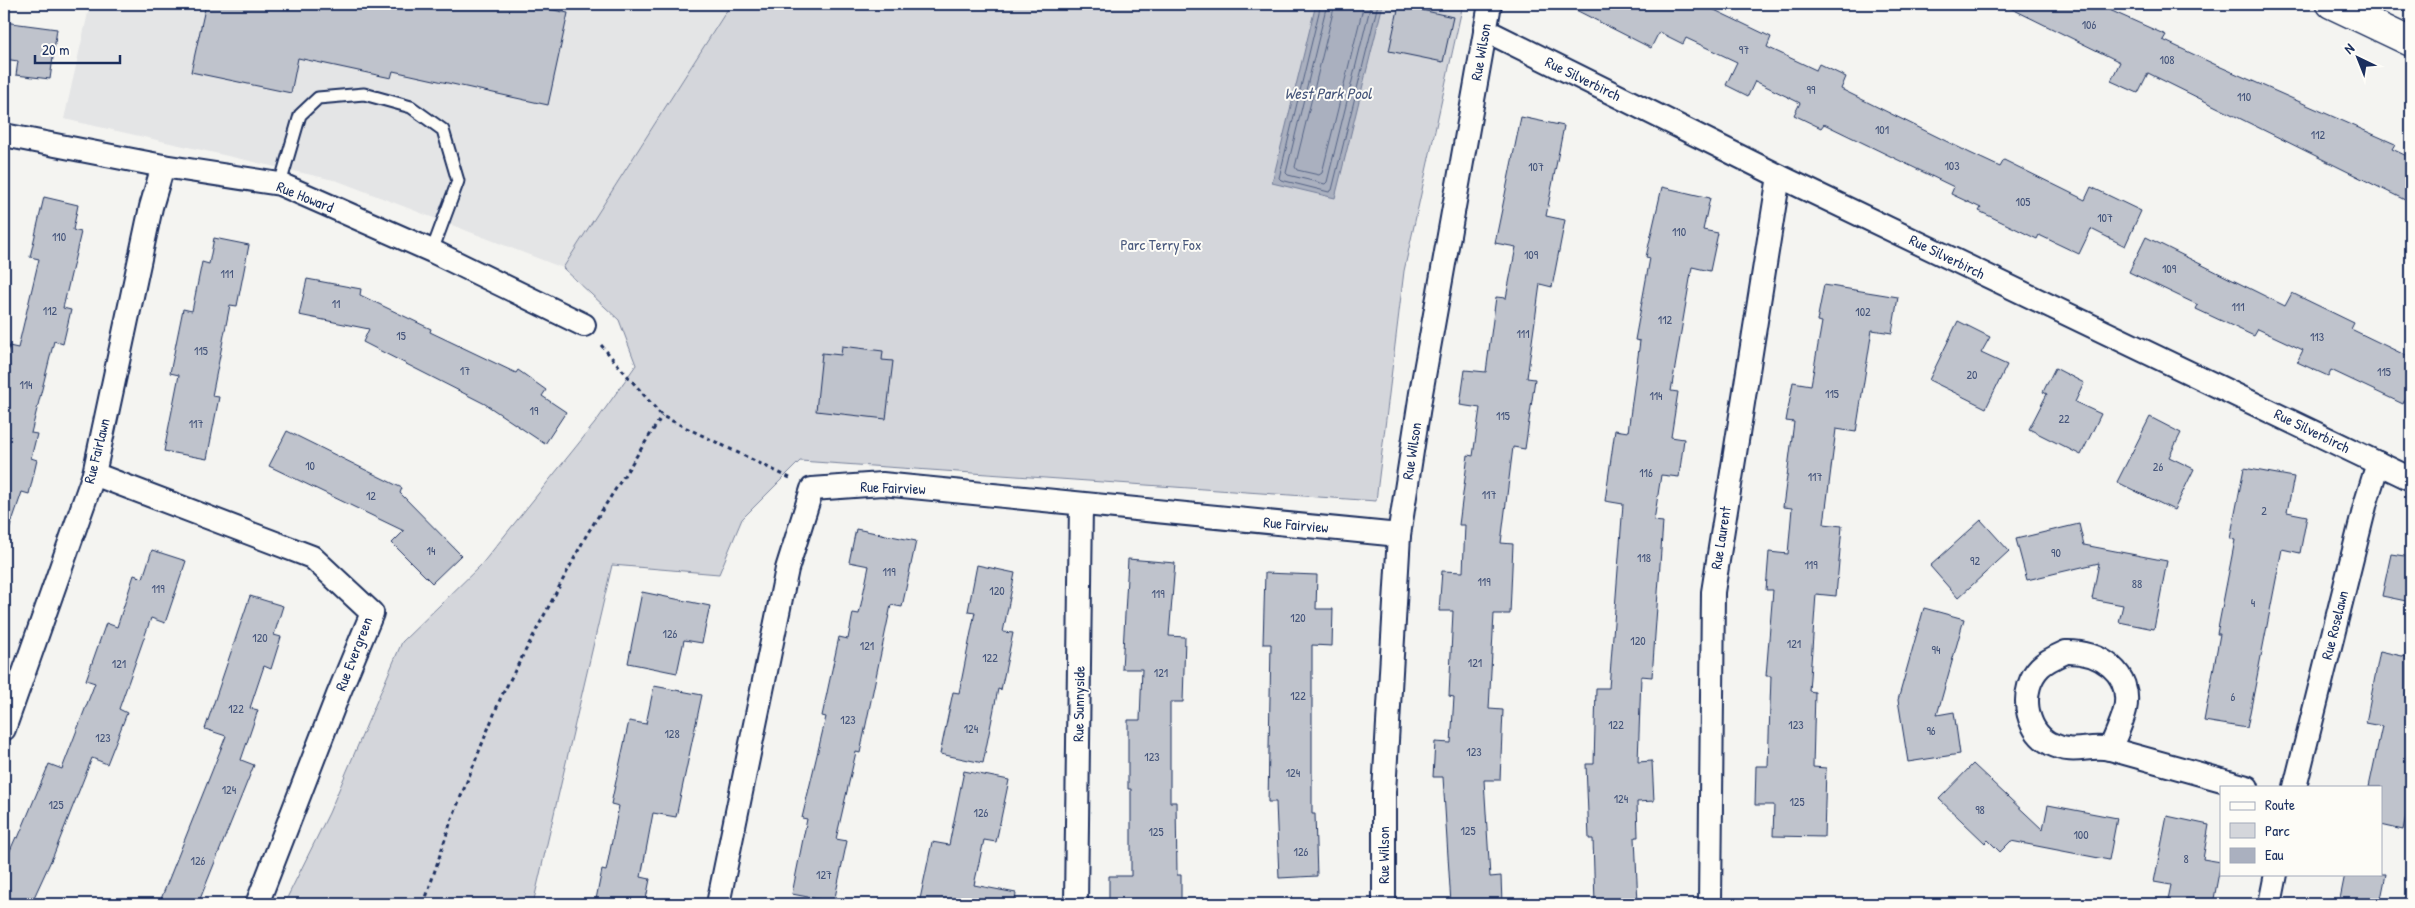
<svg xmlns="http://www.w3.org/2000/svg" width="2415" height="908" viewBox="0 0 2415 908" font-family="'Patrick Hand',sans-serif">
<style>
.built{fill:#e4e5e6}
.green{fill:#d4d6db;stroke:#78829c}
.water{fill:#aab0bf;stroke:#717c98}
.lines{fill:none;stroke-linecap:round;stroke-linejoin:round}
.shore{stroke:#546385;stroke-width:1}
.building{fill:#bfc3cc;stroke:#1b2f5e}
.lane-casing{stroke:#1b2f5e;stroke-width:15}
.street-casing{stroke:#1b2f5e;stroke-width:26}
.secondary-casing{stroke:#1b2f5e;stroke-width:31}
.path{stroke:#1b2f5e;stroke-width:3;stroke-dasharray:4 4;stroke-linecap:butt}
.lane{stroke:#fdfcf7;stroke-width:11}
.street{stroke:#fdfcf7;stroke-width:22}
.secondary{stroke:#fdfcf7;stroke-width:28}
.labels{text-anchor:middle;stroke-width:4;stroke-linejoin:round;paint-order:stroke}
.number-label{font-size:12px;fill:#44547a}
.street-label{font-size:15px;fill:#1b2f5e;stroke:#fdfcf7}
.park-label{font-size:15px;fill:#49597d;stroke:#fdfcf7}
.water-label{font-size:16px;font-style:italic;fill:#46567b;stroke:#fdfcf7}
</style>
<rect width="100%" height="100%" fill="#f4f4f1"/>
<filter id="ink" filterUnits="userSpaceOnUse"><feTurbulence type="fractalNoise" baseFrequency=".02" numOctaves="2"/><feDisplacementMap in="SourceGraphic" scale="10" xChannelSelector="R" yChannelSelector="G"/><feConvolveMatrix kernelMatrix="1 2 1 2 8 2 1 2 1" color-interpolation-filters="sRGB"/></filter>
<g filter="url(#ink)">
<path class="built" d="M90 4H731L563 268 338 181 64 119Z"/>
<path class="green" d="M731 4H1463L1404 271 1376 501 800 461 742 519 719 574 612 565 533 904H284L329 813 402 642 481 565 595 423 636 365 619 320 563 268Z"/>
<path class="water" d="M1316 4H1383L1335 198 1272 183Z"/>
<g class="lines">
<g class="shore">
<path d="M1321 4 1279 178 1281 180 1329 192 1332 190 1378 4"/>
<path d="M1327 4 1286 173 1288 175 1325 184 1327 182 1371 4"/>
<path d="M1335 4 1295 167 1297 170 1319 175 1322 173 1364 4"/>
</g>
</g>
<g class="building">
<path d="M206 4H539V7L568 13 548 105 393 71 391 78 298 58 291 93 191 72Z"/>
<path d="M1564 4H1702L1771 37 1767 47 1816 70 1819 64 1846 77 1841 89 1970 153 2000 167 2004 160 2085 200 2091 187 2141 211 2125 246 2091 229 2079 254 2039 235 2037 239 1979 211 1981 208 1951 194 1954 187 1824 124 1821 128 1794 115 1800 103 1755 81 1748 96 1726 85 1737 62 1686 38 1683 44 1659 32 1651 48Z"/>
<path d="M2002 4H2096L2166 35 2163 40 2214 64 2395 144 2392 149 2411 158V203L2148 73 2138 93 2111 81 2120 62Z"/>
<path d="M1399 5 1453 17 1443 62 1389 51Z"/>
<path d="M4 22 57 29 50 79 16 75 18 61 4 59Z"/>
<path d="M1521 117 1564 126 1546 216 1565 220 1552 287 1540 284 1527 378 1535 379 1525 449 1513 447 1501 543 1513 544 1510 614H1494L1489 709 1503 710 1500 780H1484L1490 877 1501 876 1502 904H1451L1443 777H1433L1435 742 1451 743 1454 697 1449 696 1453 611H1439L1442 571 1463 572 1465 525H1459L1468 455 1473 456 1480 408 1460 405 1465 370 1486 372 1496 297 1506 298 1516 247 1495 243Z"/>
<path d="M1662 187 1710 198 1703 230 1718 233 1710 271 1692 267 1671 391 1678 392 1671 437 1684 439 1679 477 1661 475 1654 521 1663 522 1652 677 1641 676 1638 762 1652 761 1654 801 1637 802 1638 837H1635L1638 904H1595L1593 839H1589L1586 764H1594L1596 688H1609L1623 504 1605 501 1615 430 1628 432 1640 341 1635 340 1650 258 1646 257Z"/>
<path d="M44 197 78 205 73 230 81 232 63 308 71 310 63 344 54 341 31 433 37 434 31 458 37 460 29 494 22 492 7 536 4 535V429L9 409 4 408V366L9 346 18 348 39 259 30 257Z"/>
<path d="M2146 237 2285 306 2292 293 2354 323 2351 329 2411 358V387L2403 404 2331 370 2328 376 2297 362 2303 350 2258 329 2254 336 2196 309 2198 305 2129 272Z"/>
<path d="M214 238 249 245 237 306 230 305 212 396 219 397 207 459 164 451 179 375 170 373 183 309 192 311 202 262 209 264Z"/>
<path d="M307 279 361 289 360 295 431 329 430 332 516 373 518 370 546 390 542 396 566 412 545 444 485 404 363 342 369 329 299 315Z"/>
<path d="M1824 285 1898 297 1892 333 1872 330 1856 432 1836 429 1824 524 1842 526 1836 596 1816 594 1809 691 1815 692 1813 767 1826 768 1824 837 1773 836 1774 805H1755L1756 766H1768L1771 676H1766L1773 590H1766L1769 552 1788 554 1792 508 1783 507 1794 422 1786 421 1793 382 1811 385 1822 322 1817 321Z"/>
<path d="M1958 321 1990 337 1981 353 2007 365 1986 408 1929 380Z"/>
<path d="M842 346 883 351 882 360 893 361 886 419 816 411 822 353 841 355Z"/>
<path d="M2055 368 2084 383 2075 402 2101 414 2081 455 2029 429 2047 394 2043 392Z"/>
<path d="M2150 417 2181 433 2169 457 2194 469 2174 510 2117 482Z"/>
<path d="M287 431 402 488 400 493 461 555 432 583 392 543 404 531 269 466Z"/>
<path d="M2244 468 2294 477 2287 512 2307 516 2300 553 2282 549 2247 728 2204 721 2220 634H2217L2235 540 2230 539Z"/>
<path d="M1981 520 2009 551 1958 598 1930 566Z"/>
<path d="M2079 524 2084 545 2167 561 2154 629 2119 622 2123 605 2092 599 2099 563 2027 580 2016 539Z"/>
<path d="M856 529 916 541 902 607 891 605 860 753 856 752 836 839 847 841 834 902 792 894 807 819 802 818 826 717 822 716 839 637 848 639 853 613 859 614 869 566 849 562Z"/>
<path d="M152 550 186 561 165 623 151 618 119 709 127 713 107 764 92 758 54 854 31 904H14L4 899V864L16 837 18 838 49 764 62 769 95 683 86 680 106 623 117 627 134 575 143 578Z"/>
<path d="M2391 554 2411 557V602L2382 596Z"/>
<path d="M1128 559 1175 563 1169 636 1185 637 1183 702H1170V802H1176L1177 875H1181V904H1109V876H1131V789H1128V720H1140L1142 669H1122Z"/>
<path d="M977 565 1015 573 1003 632 1013 633 1001 690 998 689 983 763 940 754 953 692 959 693 975 612 968 611Z"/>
<path d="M1265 573 1317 575 1316 609H1333L1332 646 1312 645V814H1315L1317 876 1279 878 1276 802H1268L1271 644H1263Z"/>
<path d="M642 592 710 606 702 643 684 640 677 673 628 663Z"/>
<path d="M250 596 283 606 274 635 281 637 271 669 264 666 250 708 258 710 241 760 254 765 198 904H159L226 736 205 729Z"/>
<path d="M1924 608 1964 619 1937 715 1954 712 1960 754 1908 762 1898 700Z"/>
<path d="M2380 651 2411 658V791L2403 830 2381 825V787H2369L2382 726 2366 723Z"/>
<path d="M654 686 702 695 676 817 653 813 641 877 650 879 645 904H595L602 870 606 871 619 806 611 804 629 721 646 724Z"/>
<path d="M1973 764 2043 830 2048 805 2117 818 2109 860 2011 841 2000 852 1988 840 1985 843 1939 799Z"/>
<path d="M964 771 1009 780 996 842 984 840 974 885 1016 893 1015 904H919L932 842 949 845Z"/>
<path d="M2167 816 2209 825 2203 859 2221 862 2213 904H2167L2171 885 2154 882Z"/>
<path d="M2345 874H2386L2380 904H2339Z"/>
</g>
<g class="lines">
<g class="lane-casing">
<path id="lane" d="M280 184 300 115 318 98 364 94 411 107 443 130 458 181 432 251"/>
</g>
<g class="street-casing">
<g id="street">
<path d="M1485 30 1779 176 2411 479"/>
<path d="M4 135 163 166 280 184 432 251 584 325"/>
<path d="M94 474 312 557 372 613 338 695 257 904"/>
<path d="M2066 652C2099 651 2133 672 2125 710 2122 723 2115 737 2110 749 2087 744 2076 756 2051 744 2024 730 2019 688 2040 667 2047 660 2057 656 2066 652Z"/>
<path d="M4 729 94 474 151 207 163 166"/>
<path d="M2110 749 2247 787"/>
<path d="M2295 787 2366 502 2378 463"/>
<path d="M718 904 787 569 812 489 882 484 1399 535"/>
<path d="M1076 904 1081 504"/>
<path d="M1384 904V792L1399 535 1421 393 1490 4"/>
<path d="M1710 904 1713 592 1779 176"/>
<path d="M2270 904 2276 874"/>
</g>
</g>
<g class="secondary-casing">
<path id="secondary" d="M2331 4 2411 42"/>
</g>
<g class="path">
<path d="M601 345 662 416 790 478"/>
<path d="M424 904 451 821 501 697 587 534 662 416"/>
</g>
<use href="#lane" class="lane"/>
<use href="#street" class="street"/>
<use href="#secondary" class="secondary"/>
</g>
</g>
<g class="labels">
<g class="number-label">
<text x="2089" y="29">106</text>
<text x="1744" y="54">97</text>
<text x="2167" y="64">108</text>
<text x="1811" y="94">99</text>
<text x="2244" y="101">110</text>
<text x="1882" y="134">101</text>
<text x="2318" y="139">112</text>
<text x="1952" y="170">103</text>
<text x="1536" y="171">107</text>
<text x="2023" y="206">105</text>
<text x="2105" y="222">107</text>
<text x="1679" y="236">110</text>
<text x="59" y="241">110</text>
<text x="1531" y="259">109</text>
<text x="2169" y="273">109</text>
<text x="227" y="278">111</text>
<text x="336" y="308">11</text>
<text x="2238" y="311">111</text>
<text x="50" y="315">112</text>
<text x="1863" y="316">102</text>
<text x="1665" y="324">112</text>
<text x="1523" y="338">111</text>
<text x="401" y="340">15</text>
<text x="2317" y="341">113</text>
<text x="201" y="355">115</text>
<text x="465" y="375">17</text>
<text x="2384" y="376">115</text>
<text x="1972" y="379">20</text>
<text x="26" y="389">114</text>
<text x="1832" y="398">115</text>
<text x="1656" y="400">114</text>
<text x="534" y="415">19</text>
<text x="1503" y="420">115</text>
<text x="2064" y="423">22</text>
<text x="196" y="428">117</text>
<text x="310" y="470">10</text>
<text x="2158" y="471">26</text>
<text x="1646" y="477">116</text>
<text x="1815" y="481">117</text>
<text x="1489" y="499">117</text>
<text x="371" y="500">12</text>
<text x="2264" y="515">2</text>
<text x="431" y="555">14</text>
<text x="2056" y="557">90</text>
<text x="1644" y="562">118</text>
<text x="1975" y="565">92</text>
<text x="1811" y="569">119</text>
<text x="889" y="576">119</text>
<text x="1484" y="586">119</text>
<text x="2137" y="588">88</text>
<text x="158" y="593">119</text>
<text x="997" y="595">120</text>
<text x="1158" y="598">119</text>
<text x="2253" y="607">4</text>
<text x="1298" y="622">120</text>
<text x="670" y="638">126</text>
<text x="260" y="642">120</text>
<text x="1638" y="645">120</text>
<text x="1794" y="648">121</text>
<text x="867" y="650">121</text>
<text x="1936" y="654">94</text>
<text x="990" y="662">122</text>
<text x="1475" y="667">121</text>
<text x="119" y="668">121</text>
<text x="1161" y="677">121</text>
<text x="1298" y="700">122</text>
<text x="2233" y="701">6</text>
<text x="236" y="713">122</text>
<text x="848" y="724">123</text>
<text x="1616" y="729">122</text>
<text x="1796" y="729">123</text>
<text x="971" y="733">124</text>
<text x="1931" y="735">96</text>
<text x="672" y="738">128</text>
<text x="103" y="742">123</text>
<text x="1474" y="756">123</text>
<text x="1152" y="761">123</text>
<text x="1293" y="777">124</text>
<text x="229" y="794">124</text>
<text x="1621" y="803">124</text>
<text x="1797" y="806">125</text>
<text x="56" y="809">125</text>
<text x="1980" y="814">98</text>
<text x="981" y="817">126</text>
<text x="1468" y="835">125</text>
<text x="1156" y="836">125</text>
<text x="2081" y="839">100</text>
<text x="1301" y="856">126</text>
<text x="2186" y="863">8</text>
<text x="198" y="865">126</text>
<text x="824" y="879">127</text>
</g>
<g class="street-label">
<text transform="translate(1481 52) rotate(-80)" y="5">Rue Wilson</text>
<text transform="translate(1583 79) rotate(26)" y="5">Rue Silverbirch</text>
<text transform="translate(305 197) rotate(22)" y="5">Rue Howard</text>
<text transform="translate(1947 257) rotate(26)" y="5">Rue Silverbirch</text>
<text transform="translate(2312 431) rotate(26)" y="5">Rue Silverbirch</text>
<text transform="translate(97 451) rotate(-76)" y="5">Rue Fairlawn</text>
<text transform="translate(1412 451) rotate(-81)" y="5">Rue Wilson</text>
<text transform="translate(893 488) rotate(2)" y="5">Rue Fairview</text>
<text transform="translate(1296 525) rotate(5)" y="5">Rue Fairview</text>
<text transform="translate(1721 538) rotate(-81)" y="5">Rue Laurent</text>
<text transform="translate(2335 625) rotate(-76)" y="5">Rue Roselawn</text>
<text transform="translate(354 654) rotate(-69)" y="5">Rue Evergreen</text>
<text transform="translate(1079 704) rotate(-89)" y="5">Rue Sunnyside</text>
<text transform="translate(1384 855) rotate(-90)" y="5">Rue Wilson</text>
</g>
<g class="park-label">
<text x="1161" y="250">Parc Terry Fox</text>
</g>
<g class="water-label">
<text x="1328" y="99">West Park Pool</text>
</g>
</g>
<rect width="2415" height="908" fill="none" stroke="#fdfcf7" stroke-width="20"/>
<rect x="10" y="10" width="2395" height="888" fill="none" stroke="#1b2f5e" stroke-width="2" filter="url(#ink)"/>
<rect x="2220" y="786" width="162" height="90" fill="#fdfcf7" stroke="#a3aaba"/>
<rect x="2230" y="802" width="25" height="8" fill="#fdfcf7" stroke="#a3aaba"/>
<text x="2265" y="810" font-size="15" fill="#1b2f5e">Route</text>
<rect x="2230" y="823" width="25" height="15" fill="#d4d6db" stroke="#a3aaba"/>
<text x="2265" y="836" font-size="15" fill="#1b2f5e">Parc</text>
<rect x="2230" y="848" width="25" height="15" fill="#aab0bf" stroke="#a3aaba"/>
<text x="2265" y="860" font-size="15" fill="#1b2f5e">Eau</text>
<g transform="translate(2358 58) rotate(317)" stroke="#fdfcf7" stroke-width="4" paint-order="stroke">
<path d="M0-4L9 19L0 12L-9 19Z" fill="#1b2f5e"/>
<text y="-8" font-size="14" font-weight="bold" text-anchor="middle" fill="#1b2f5e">N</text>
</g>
<path d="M35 55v8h85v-8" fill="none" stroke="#1b2f5e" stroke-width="2.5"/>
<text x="42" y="55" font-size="15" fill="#1b2f5e" stroke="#fdfcf7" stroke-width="4" paint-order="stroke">20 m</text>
</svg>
